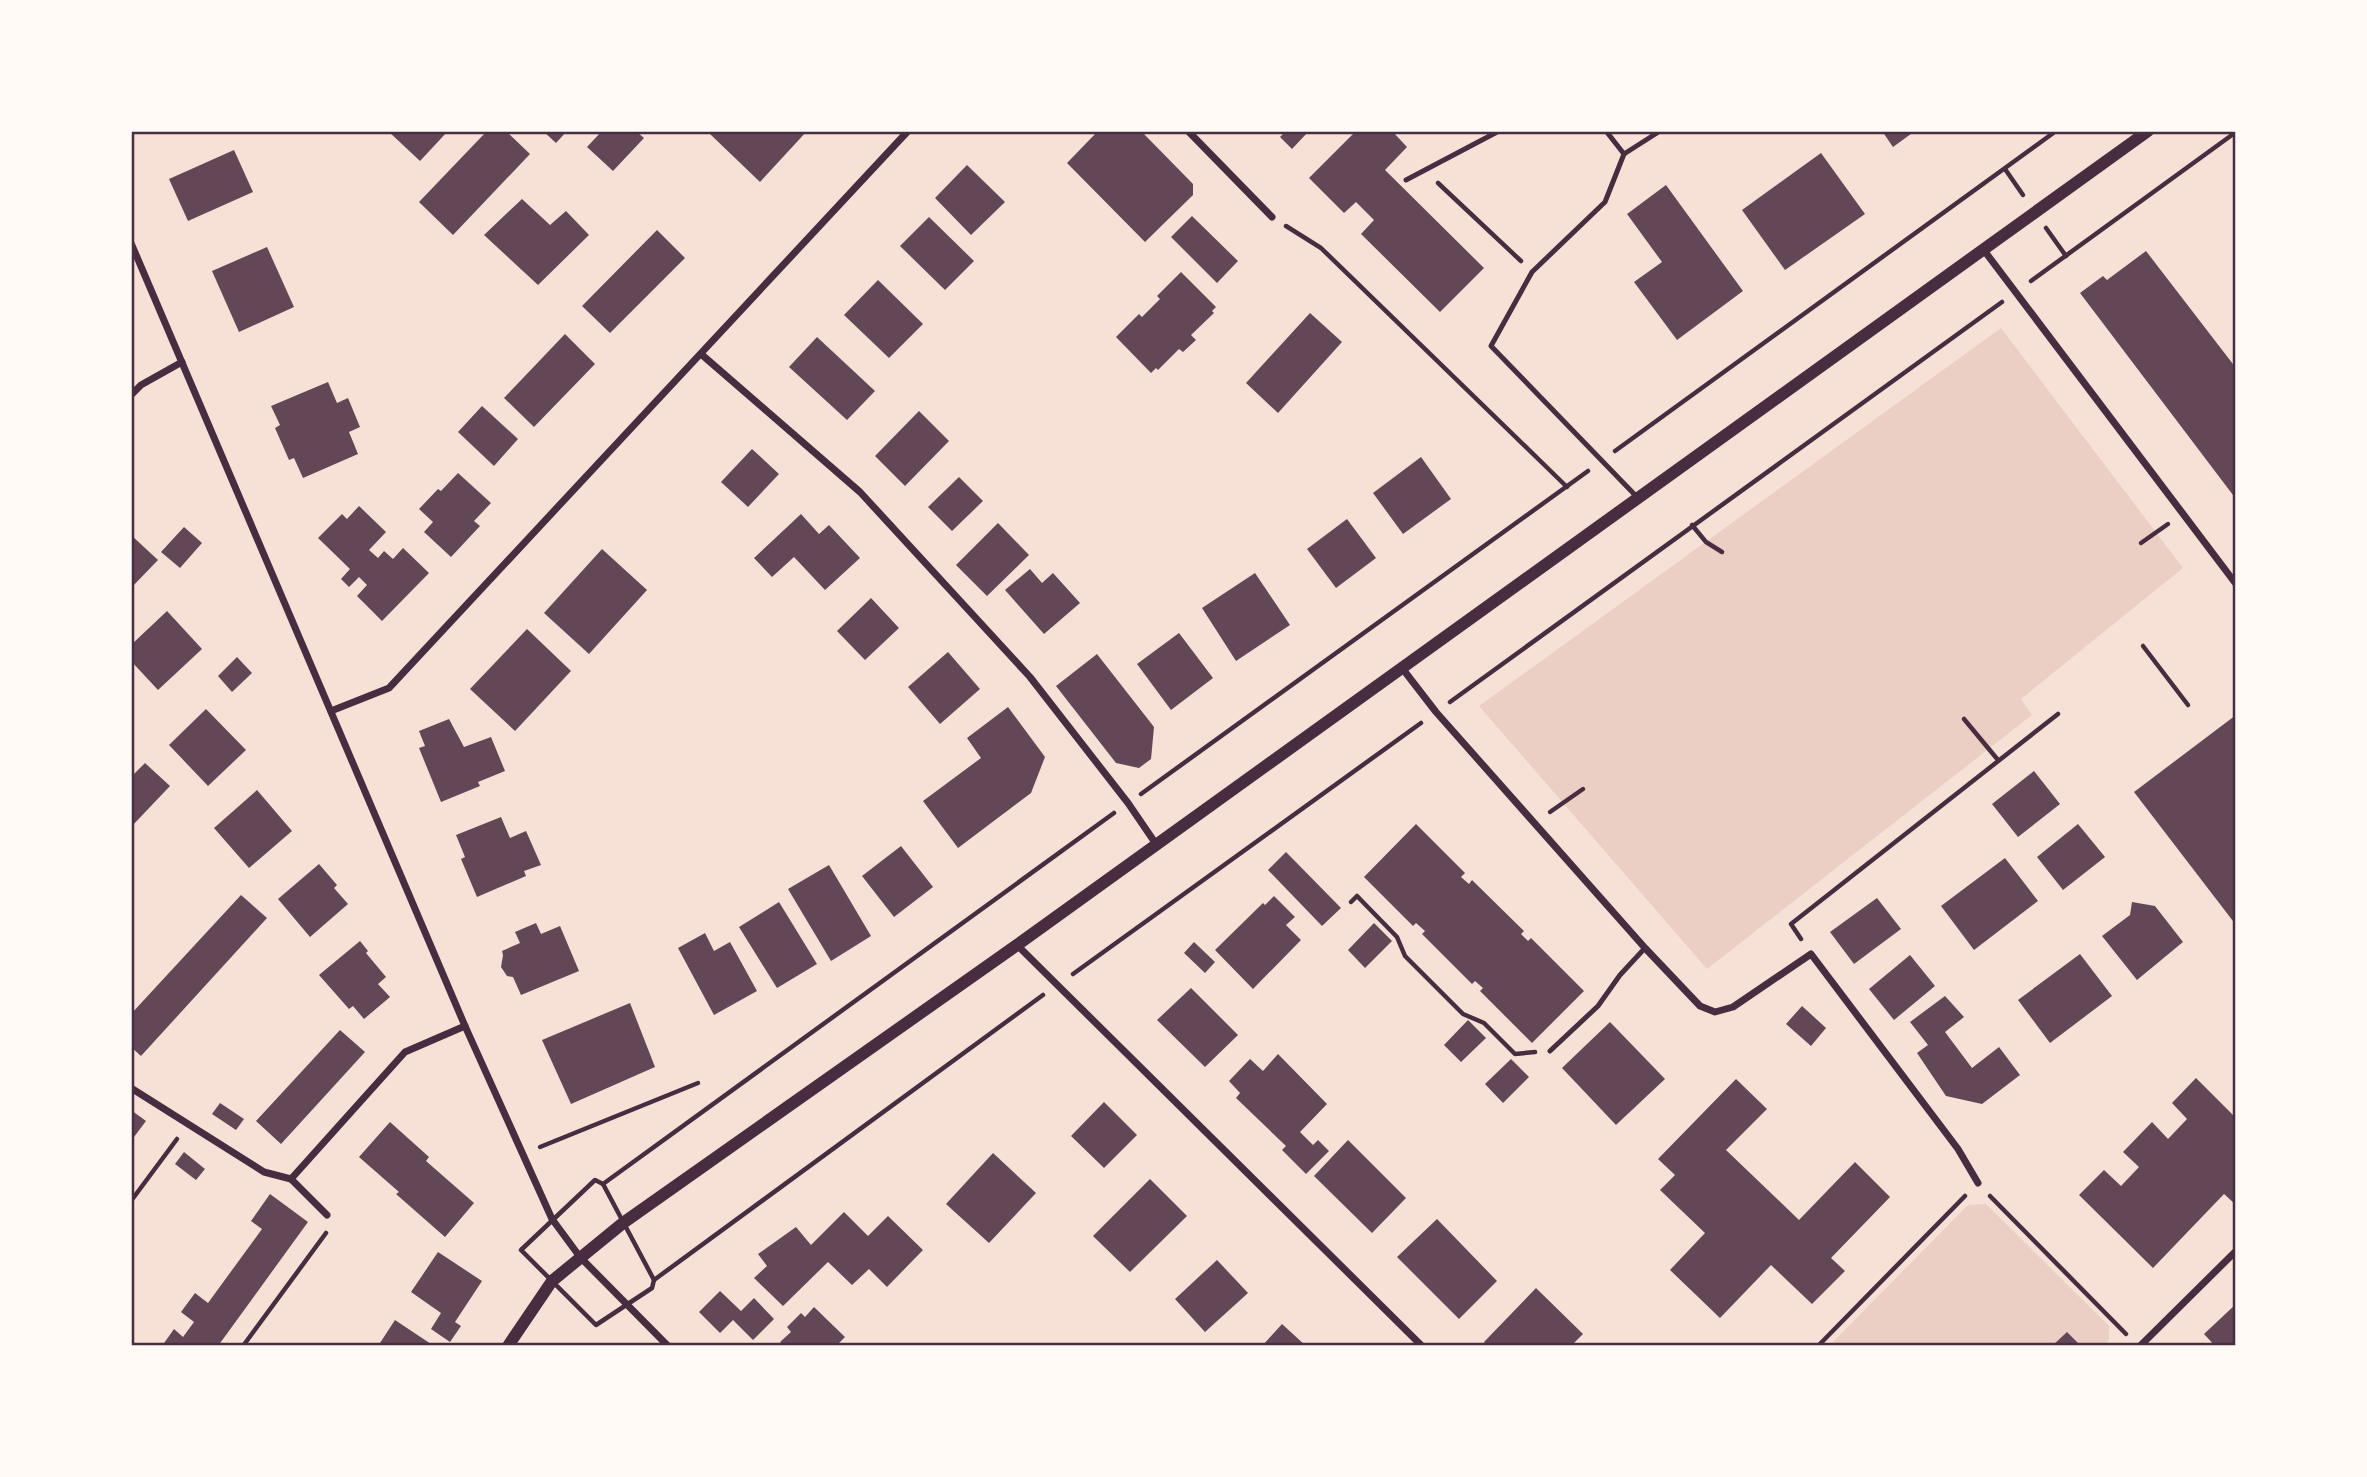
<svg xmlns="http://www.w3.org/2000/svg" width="2367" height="1477" viewBox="0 0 2367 1477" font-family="Rubik,sans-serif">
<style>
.green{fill:#ebcfc5}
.building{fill:#644757}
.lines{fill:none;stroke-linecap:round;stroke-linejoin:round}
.path{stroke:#4a2c40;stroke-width:4.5}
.service{stroke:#4a2c40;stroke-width:5}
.minor{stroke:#4a2c40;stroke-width:7}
.tertiary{stroke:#4a2c40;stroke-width:12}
.neatline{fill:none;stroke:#4a2c40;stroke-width:2.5}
</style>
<rect width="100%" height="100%" fill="#f7e1d7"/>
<g class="green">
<path d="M2001 328 2183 568 2021 699 2032 715 1707 969 1479 706Z"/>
<path d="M1986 1204 2109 1326V1340L2103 1346H1829L1968 1205Z"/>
</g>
<g class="building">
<path d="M388 131H448L420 161Z"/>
<path d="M487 131H506L530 154 453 235 419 202Z"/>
<path d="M543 131H567L556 143Z"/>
<path d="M602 131H636L644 138 613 171 587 147Z"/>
<path d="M713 131H807L760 182 710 134Z"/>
<path d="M1098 131H1141L1193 184V195L1145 242 1067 163Z"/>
<path d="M1286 131H1309L1292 149 1280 137Z"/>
<path d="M1356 131H1392L1407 147 1385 170 1484 268 1440 312 1361 234 1374 220 1356 202 1344 213 1309 178Z"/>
<path d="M1882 131H1915L1893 147Z"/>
<path d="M234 150 253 192 188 221 169 179Z"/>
<path d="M1821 153 1865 214 1785 270 1742 210Z"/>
<path d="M967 165 1005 202 971 235 935 198Z"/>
<path d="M1666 185 1743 291 1677 340 1634 282 1662 262 1627 214Z"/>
<path d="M522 199 550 225 566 211 589 235 538 285 484 235Z"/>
<path d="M1192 216 1238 261 1217 283 1171 237Z"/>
<path d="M929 217 974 261 945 290 900 246Z"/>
<path d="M657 230 685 258 610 333 582 306Z"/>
<path d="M267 247 294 307 239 332 212 271Z"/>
<path d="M2146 251 2236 368V499L2080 293 2103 276 2107 280Z"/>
<path d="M1181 272 1216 307 1212 311 1214 313 1191 335 1196 340 1183 352 1179 349 1158 370 1156 368 1151 373 1116 337 1139 314 1142 317 1160 299 1157 296Z"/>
<path d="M878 280 923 324 889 358 844 315Z"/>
<path d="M1310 313 1342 342 1278 413 1246 383Z"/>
<path d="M565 334 595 364 534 427 504 398Z"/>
<path d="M817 337 875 391 847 420 789 367Z"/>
<path d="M328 382 337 403 348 398 360 427 349 432 358 454 303 478 294 458 289 460 275 428 280 425 271 406Z"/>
<path d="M482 406 518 439 494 466 458 432Z"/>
<path d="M919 411 949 441 905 486 875 456Z"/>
<path d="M752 449 779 474 748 507 721 482Z"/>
<path d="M1421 457 1451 499 1403 534 1373 493Z"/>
<path d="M458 473 491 503 474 521 480 526 451 557 424 532 433 522 419 509 438 489 441 491Z"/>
<path d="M959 477 983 501 952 531 928 507Z"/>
<path d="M359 506 386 532 369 550 378 558 384 551 393 559 403 548 429 573 382 621 357 596 367 585 359 577 349 587 341 579 350 569 318 538 342 514 347 519Z"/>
<path d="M801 514 819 534 829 525 860 558 825 590 794 557 772 577 754 558Z"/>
<path d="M1347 519 1376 558 1336 588 1307 549Z"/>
<path d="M998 523 1029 555 987 596 956 565Z"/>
<path d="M184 527 202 543 180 568 161 552Z"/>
<path d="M131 535 158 560 131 588Z"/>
<path d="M602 549 647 590 589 654 544 613Z"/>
<path d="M1030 569 1042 583 1053 573 1080 603 1044 634 1005 590Z"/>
<path d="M1255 573 1290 625 1236 661 1202 608Z"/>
<path d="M871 598 899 628 865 660 837 631Z"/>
<path d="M167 611 202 649 158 690 131 661V645Z"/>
<path d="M527 629 571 671 515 731 470 689Z"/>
<path d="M1179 633 1213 678 1171 710 1137 664Z"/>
<path d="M948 652 980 689 940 724 908 687Z"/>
<path d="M1097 654 1154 727 1151 759 1139 768 1116 763 1056 686Z"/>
<path d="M237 657 252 673 232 692 218 676Z"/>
<path d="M1008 707 1045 757 1031 793 958 848 923 801 981 758 967 738Z"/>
<path d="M206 709 246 750 208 786 169 745Z"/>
<path d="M2236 715V925L2134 792Z"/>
<path d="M449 719 464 747 491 737 505 771 478 782 480 786 441 802 419 748 425 746 419 731Z"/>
<path d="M145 763 170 786 131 827V777Z"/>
<path d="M2034 771 2060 804 2018 837 1992 804Z"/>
<path d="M257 790 292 831 249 868 214 828Z"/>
<path d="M501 817 510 838 526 831 541 865 524 871 526 876 477 897 461 859 465 857 456 835Z"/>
<path d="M1416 824 1465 873 1461 877 1469 884 1472 880 1524 931 1521 934 1528 941 1531 938 1584 991 1532 1043 1480 991 1483 988 1475 981 1472 984 1422 934 1425 931 1416 923 1413 926 1364 877Z"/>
<path d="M2078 824 2105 857 2063 890 2037 857Z"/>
<path d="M901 846 933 887 894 917 862 876Z"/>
<path d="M1286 852 1341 908 1322 926 1268 870Z"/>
<path d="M2005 858 2038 901 1974 950 1941 906Z"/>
<path d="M319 864 337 885 334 888 348 904 310 937 278 899Z"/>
<path d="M829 865 871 936 831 961 788 889Z"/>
<path d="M241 895 267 918 141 1056 131 1047V1014Z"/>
<path d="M1274 896 1295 917 1286 925 1301 940 1253 989 1215 950 1263 903 1265 905Z"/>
<path d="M1877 898 1901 929 1854 964 1830 932Z"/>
<path d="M779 902 817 964 777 988 739 927Z"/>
<path d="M2132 902 2155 906 2183 942 2137 980 2102 936 2130 915Z"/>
<path d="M536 923 541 934 560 926 579 971 521 995 513 977 507 976 501 967 503 955 502 951 520 943 515 932Z"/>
<path d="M1374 923 1392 941 1365 968 1348 950Z"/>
<path d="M705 933 714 951 730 942 757 991 714 1015 678 948Z"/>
<path d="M360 941 368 951 366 953 386 977 378 984 390 997 364 1019 353 1006 349 1009 319 975Z"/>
<path d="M1194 942 1215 962 1205 973 1184 953Z"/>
<path d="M2080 954 2112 996 2050 1043 2018 1000Z"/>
<path d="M1910 955 1935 986 1894 1020 1869 989Z"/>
<path d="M1191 988 1238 1035 1205 1067 1157 1020Z"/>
<path d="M1945 996 1964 1017 1945 1032 1972 1068 1999 1047 2020 1075 1982 1104 1946 1096 1917 1053 1928 1045 1910 1022Z"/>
<path d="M630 1003 655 1067 571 1104 542 1040Z"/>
<path d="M1802 1006 1826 1028 1811 1046 1786 1024Z"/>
<path d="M1468 1020 1486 1038 1461 1062 1444 1045Z"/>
<path d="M1610 1022 1665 1079 1616 1125 1562 1068Z"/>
<path d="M340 1030 365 1052 281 1144 256 1121Z"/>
<path d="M1278 1054 1327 1104 1300 1132 1313 1145 1318 1140 1329 1151 1306 1174 1282 1150 1286 1146 1236 1098 1240 1093 1229 1081 1250 1059 1263 1071Z"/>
<path d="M1511 1059 1529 1077 1503 1103 1485 1084Z"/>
<path d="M2196 1078 2236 1118V1205L2224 1194 2153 1268 2079 1195 2104 1170 2121 1186 2139 1167 2123 1152 2152 1122 2168 1139 2187 1119 2172 1103Z"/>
<path d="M1736 1079 1767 1109 1726 1150 1799 1220 1855 1162 1890 1197 1831 1258 1845 1271 1812 1304 1771 1265 1720 1318 1670 1270 1705 1233 1660 1190 1675 1175 1658 1159Z"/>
<path d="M1104 1102 1137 1135 1104 1168 1071 1136Z"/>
<path d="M220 1103 244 1119 236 1130 212 1114Z"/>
<path d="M131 1110 146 1121 131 1141Z"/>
<path d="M390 1122 429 1157 426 1161 474 1203 445 1237 396 1194 399 1192 359 1157Z"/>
<path d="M1348 1140 1406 1198 1372 1233 1314 1176Z"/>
<path d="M184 1152 205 1169 196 1180 175 1164Z"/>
<path d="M993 1153 1036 1193 989 1243 946 1204Z"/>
<path d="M1150 1179 1187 1216 1130 1272 1093 1236Z"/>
<path d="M270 1194 308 1222 218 1346H162L174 1329 183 1337 194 1322 181 1312 195 1293 208 1303 262 1229 251 1221Z"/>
<path d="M844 1212 868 1236 888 1216 923 1250 887 1287 869 1269 852 1285 828 1262 783 1306 754 1278 767 1266 758 1254 796 1227 811 1245Z"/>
<path d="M1437 1219 1497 1281 1459 1319 1397 1257Z"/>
<path d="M438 1252 482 1281 455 1322 461 1326 450 1342 431 1329 441 1313 411 1292Z"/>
<path d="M1217 1260 1248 1293 1205 1332 1175 1299Z"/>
<path d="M1536 1288 1583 1334 1571 1346H1487L1484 1342Z"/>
<path d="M720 1291 741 1311 754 1298 774 1319 753 1340 733 1320 720 1333 699 1312Z"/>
<path d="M2236 1304V1346H2215L2204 1334Z"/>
<path d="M814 1307 845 1337 836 1346H784L780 1342 791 1332 787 1327 801 1313 805 1317Z"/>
<path d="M395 1320 434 1346H378Z"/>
<path d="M1282 1324 1306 1346H1262Z"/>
<path d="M2067 1332 2078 1343 2075 1346H2052Z"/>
</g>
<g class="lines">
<g class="path">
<path d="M2005 169 2023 195"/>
<path d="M1438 183 1521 261"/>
<path d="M1286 226 1321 248 1567 487"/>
<path d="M2046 228 2066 256"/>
<path d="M2031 281 2236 132"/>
<path d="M1615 451 2056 131"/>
<path d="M1692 525 1706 542 1722 552"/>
<path d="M2141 543 2168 524"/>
<path d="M2143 646 2188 705"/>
<path d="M1450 702 2002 302"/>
<path d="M1964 719 1998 760"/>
<path d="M1141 794 1588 471"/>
<path d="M1550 812 1583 789"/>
<path d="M1351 902 1357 896 1397 937 1405 956 1463 1014 1484 1023 1515 1054 1535 1052"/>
<path d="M1801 939 1791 924 2058 714"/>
<path d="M1073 974 1421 723"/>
<path d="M540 1147 698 1083"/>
<path d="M595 1180 603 1184 654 1280 652 1288 596 1325 521 1250Z"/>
<path d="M603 1184 1114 813"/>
<path d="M1990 1196 2126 1334"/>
<path d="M131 1201 177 1139"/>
<path d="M654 1280 1043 995"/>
<path d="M243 1346 326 1233"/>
<path d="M1818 1346 1965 1196"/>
</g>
<g class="service">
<path d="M1606 131 1624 154 1660 131"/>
<path d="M1624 154 1605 202 1532 272 1491 346 1637 497"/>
<path d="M1406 180 1499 131"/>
<path d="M1550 1051 1598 1006 1620 975 1645 948"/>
</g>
<g class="minor">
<path d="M1188 131 1272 217"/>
<path d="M131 243 465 1026 552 1219 580 1257 668 1346"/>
<path d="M1983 249 2236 584"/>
<path d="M701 354 860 492 1030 677 1128 803 1156 844"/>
<path d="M131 395 141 385 182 362"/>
<path d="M1402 668 1436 712 1645 948 1700 1006 1715 1012 1733 1007 1811 954 1958 1149 1978 1183"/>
<path d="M331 711 389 688 908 131"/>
<path d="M1017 945 1422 1346"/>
<path d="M131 1088 264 1172 291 1179 405 1052 465 1026"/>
<path d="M291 1179 327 1215"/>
<path d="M2140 1346 2236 1251"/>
</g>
<path class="tertiary" d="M508 1346 552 1281 623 1223 1017 945 2148 131"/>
</g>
<rect width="2367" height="1477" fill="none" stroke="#fffaf5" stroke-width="266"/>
<rect x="133" y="133" width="2101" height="1211" class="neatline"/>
</svg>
